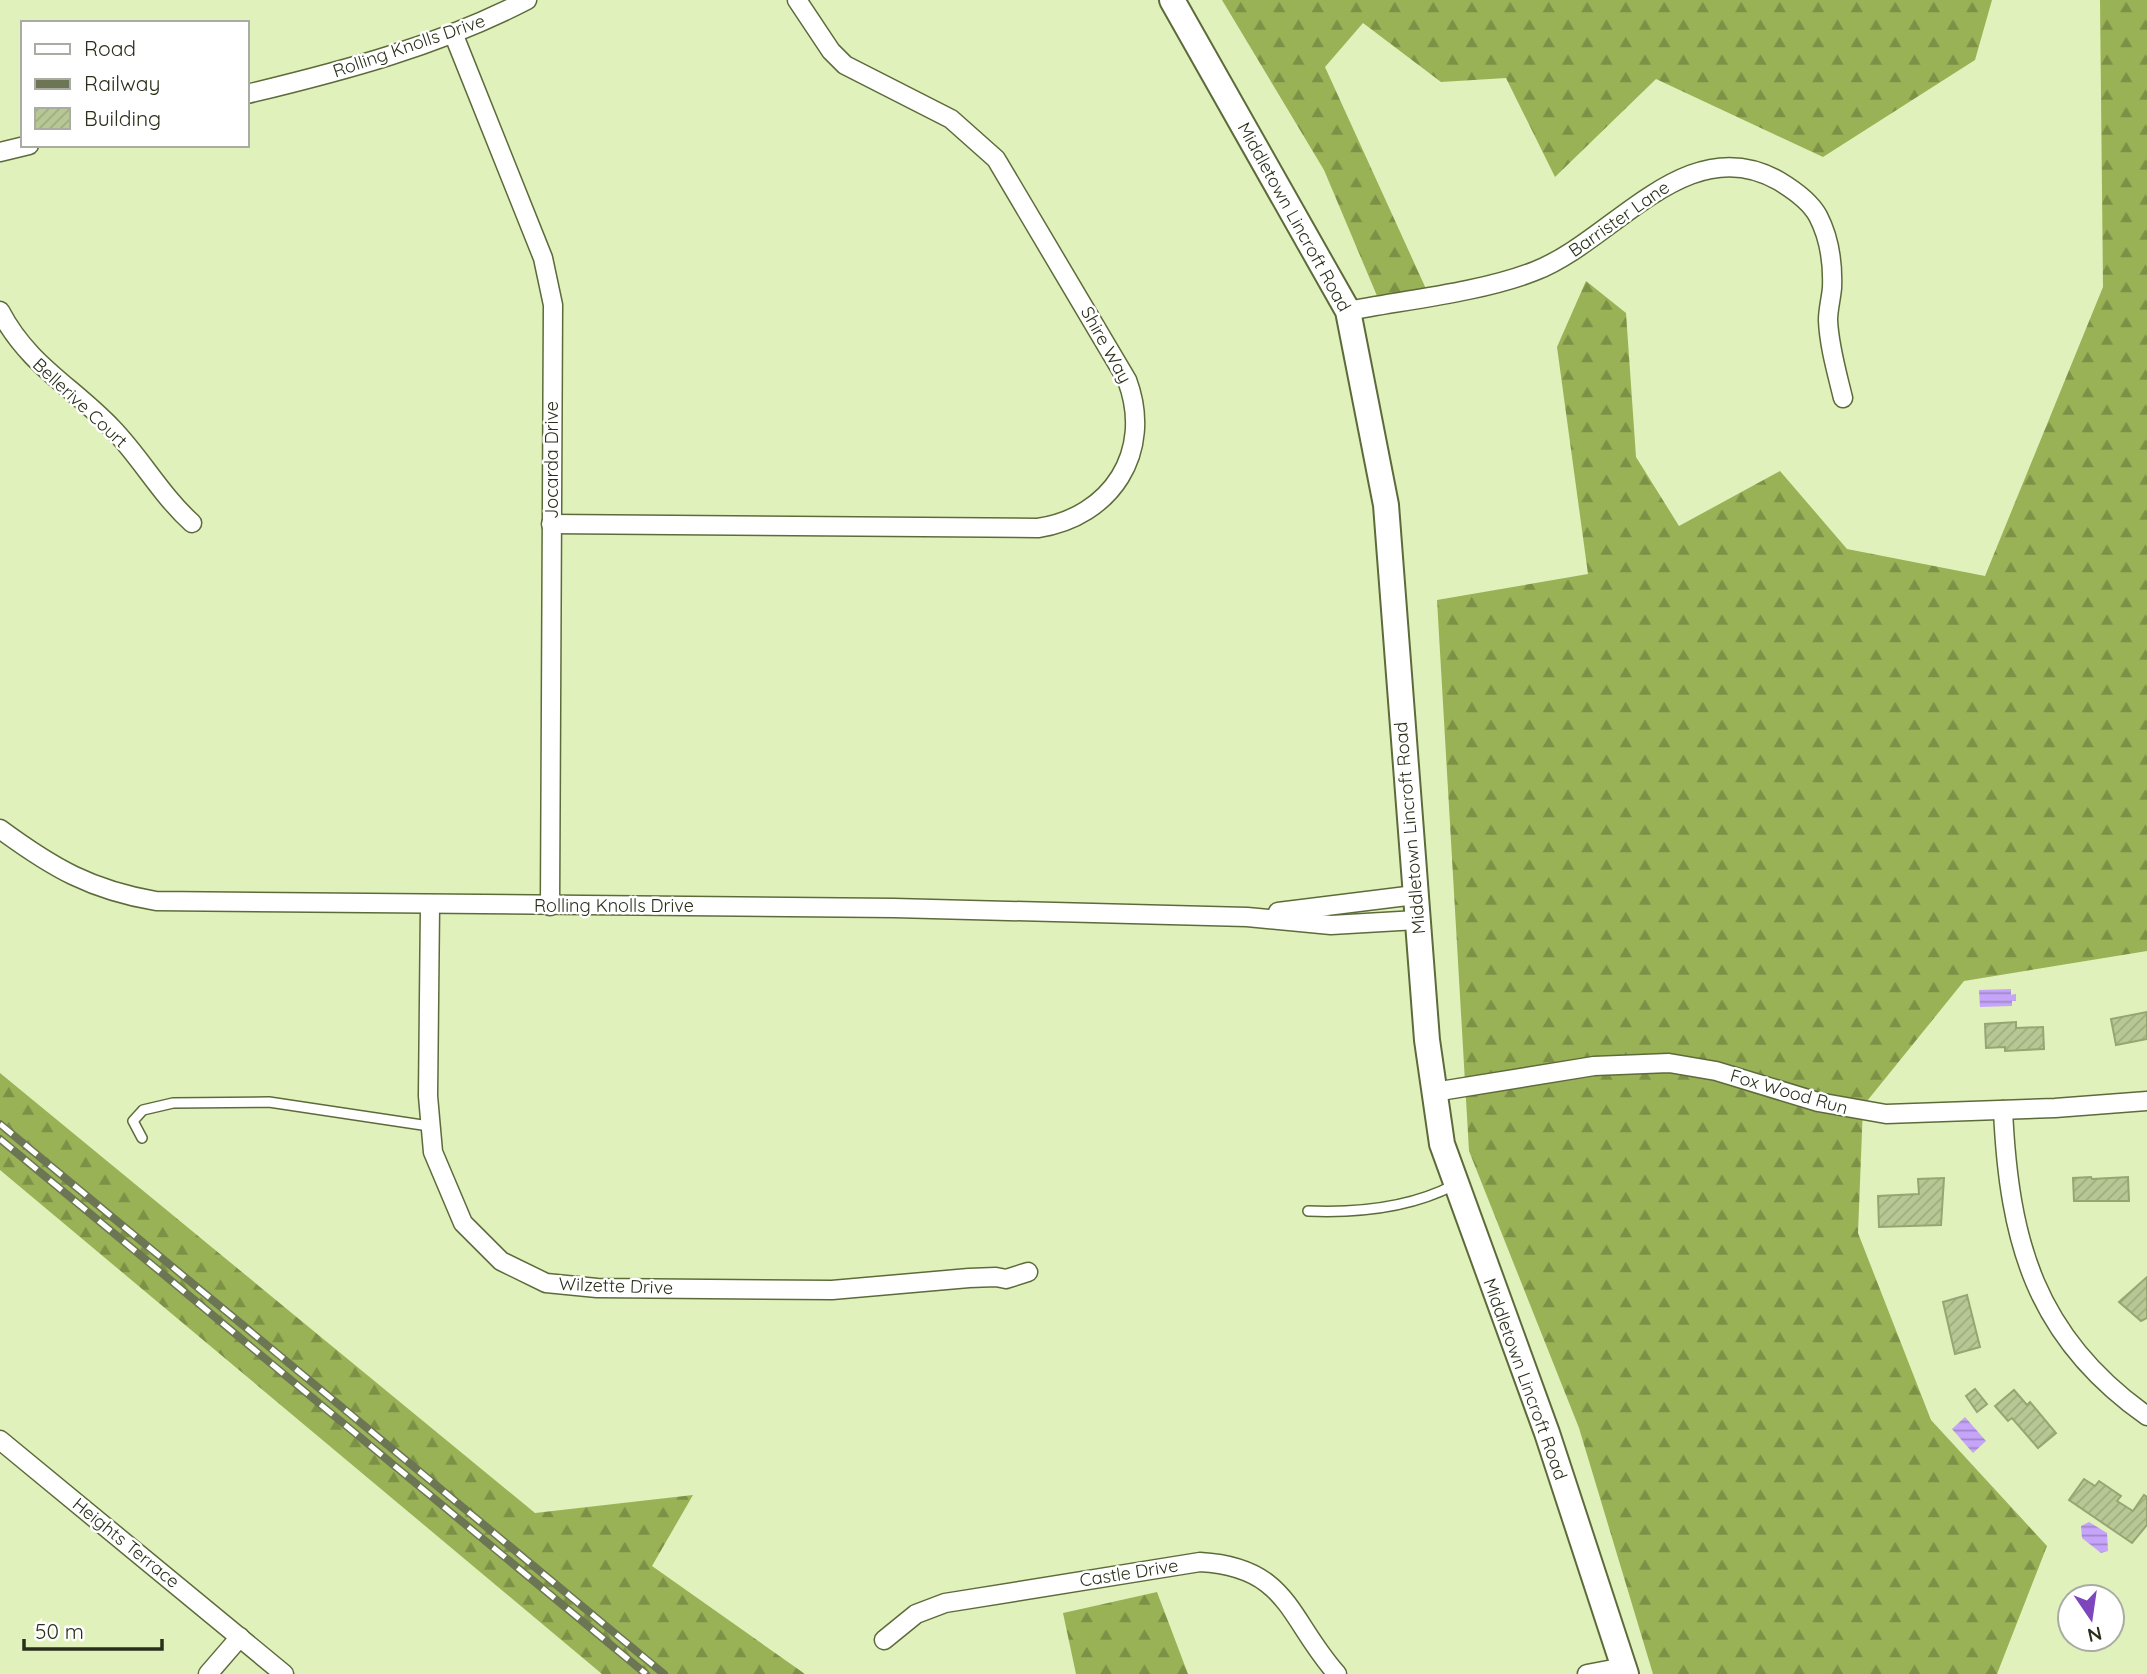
<svg xmlns="http://www.w3.org/2000/svg" width="2147" height="1674" viewBox="0 0 2147 1674" font-family="Quicksand,sans-serif">
<style>
.forest{fill:url(#forest-firs)}
.water{fill:url(#water-rules)}
.building{fill:url(#building-hatch);stroke:#96a673;stroke-width:2}
.lines{fill:none;stroke-linecap:round;stroke-linejoin:round}
.service-casing{stroke:#5d6b3b;stroke-width:12}
.minor-casing{stroke:#5d6b3b;stroke-width:21}
.secondary-casing{stroke:#5d6b3b;stroke-width:28}
.service{stroke:#fff;stroke-width:9}
.minor{stroke:#fff;stroke-width:18}
.secondary{stroke:#fff;stroke-width:24}
.rail-casing{stroke:#6c7655;stroke-width:8}
.rail{stroke:#fff;stroke-width:5;stroke-dasharray:16;stroke-linecap:butt}
.labels{text-anchor:middle;stroke-width:5;stroke-linejoin:round;paint-order:stroke}
.street-label{font-size:18px;fill:#292f1a;stroke:#fff}
</style>
<defs>
<pattern id="forest-firs" width="22" height="20" patternUnits="userSpaceOnUse" patternTransform="scale(1.75)"><rect width="22" height="20" fill="#99b255"/><path d="M5 1l3.5 6h-7zM16 11l3.5 6h-7z" fill="#7d9146"/></pattern>
<pattern id="water-rules" width="6" height="5" patternUnits="userSpaceOnUse" patternTransform="scale(1.75)"><rect width="6" height="5" fill="#c6a4f9"/><path d="M0 2.5h6" fill="none" stroke="#a186c9"/></pattern>
<pattern id="building-hatch" width="6" height="6" patternUnits="userSpaceOnUse" patternTransform="scale(1.75)"><rect width="6" height="6" fill="#b8c894"/><path d="M-1 1l2-2M0 6l6-6M5 7l2-2" fill="none" stroke="#9eac7f"/></pattern>
</defs>
<rect width="100%" height="100%" fill="#e0f1bb"/>
<g class="forest">
<path d="M1222 0H1992L1975 60 1823 157 1656 79 1555 177 1506 78 1441 82 1363 23 1325 67 1427 291 1380 303 1324 170Z"/>
<path d="M2100 0H2147V951L1964 981 1863 1106 1858 1233 1931 1420 2047 1546 1997 1674H1653L1579 1428 1469 1151 1437 600 1588 574 1557 347 1586 281 1626 313 1636 457 1679 526 1780 471 1847 549 1985 576 2103 287Z"/>
<path d="M0 1073 535 1513 693 1495 652 1566 805 1674H602L0 1170Z"/>
<path d="M1157 1592 1188 1674H1076L1063 1613Z"/>
</g>
<g class="water">
<path d="M2011 989V995L2016 994V1001H2012V1006L1980 1007 1979 990Z"/>
<path d="M1965 1417 1986 1441 1973 1453 1952 1429Z"/>
<path d="M2089 1522 2107 1533 2108 1551 2101 1553 2082 1538 2081 1526Z"/>
</g>
<g class="building">
<path d="M2147 1012V1039L2116 1045 2111 1019Z"/>
<path d="M2016 1022V1028L2043 1027 2044 1049 2005 1051V1047L1986 1048 1985 1024Z"/>
<path d="M2091 1177 2092 1179 2128 1177 2129 1201H2074L2073 1178Z"/>
<path d="M1944 1178 1941 1225 1879 1227 1878 1196 1919 1194 1918 1179Z"/>
<path d="M2147 1277V1318L2141 1321 2119 1302Z"/>
<path d="M1967 1295 1980 1347 1955 1354 1943 1302Z"/>
<path d="M1975 1389 1987 1404 1977 1412 1966 1396Z"/>
<path d="M2014 1390 2027 1405 2030 1402 2056 1433 2038 1448 2012 1418 2008 1421 1995 1406Z"/>
<path d="M2084 1479 2095 1486 2099 1481 2121 1496 2117 1501 2133 1511 2144 1495 2147 1497V1525L2132 1543 2069 1500Z"/>
</g>
<g class="lines">
<g class="service-casing">
<g id="service">
<path d="M142 1138 133 1121 143 1110 173 1103 269 1102 429 1126"/>
<path d="M1308 1211C1357 1213 1410 1208 1454 1185"/>
</g>
</g>
<g class="minor-casing">
<g id="minor">
<path d="M453 33 543 258 553 305 550 906"/>
<path d="M247 94C343 71 438 46 527 0"/>
<path d="M0 152 29 145"/>
<path d="M0 311C28 365 72 386 112 428 141 458 161 495 192 523"/>
<path d="M1348 311C1405 300 1482 292 1535 271 1613 241 1687 128 1779 181 1794 190 1810 201 1818 216 1830 239 1833 263 1832 288 1831 299 1828 310 1828 320 1829 346 1837 373 1843 398"/>
<path d="M551 524 1038 528C1111 517 1154 452 1127 380L996 159 951 119 845 65 831 51 797 0"/>
<path d="M0 829C53 868 91 890 156 901L894 908 1247 917 1331 925 1417 920"/>
<path d="M430 906 428 1096 433 1152 463 1223 501 1261 546 1283 597 1288 832 1290 969 1278 996 1277 1006 1279 1028 1272"/>
<path d="M1278 912 1415 895"/>
<path d="M1434 1092 1594 1066 1669 1063 1716 1071 1818 1102 1886 1114 2055 1108 2147 1101"/>
<path d="M2003 1110C2009 1241 2035 1337 2147 1416"/>
<path d="M0 1440 284 1674"/>
<path d="M884 1640 916 1614 945 1603 1200 1562C1289 1567 1288 1619 1337 1674"/>
<path d="M208 1674 240 1637"/>
<path d="M1587 1674 1624 1667"/>
</g>
</g>
<g class="secondary-casing">
<path id="secondary" d="M1172 0 1348 311 1386 505 1427 1040 1442 1144 1547 1433 1626 1674"/>
</g>
<use href="#service" class="service"/>
<use href="#minor" class="minor"/>
<use href="#secondary" class="secondary"/>
<g class="rail-casing">
<g id="rail">
<path d="M0 1124 664 1674"/>
<path d="M0 1139 646 1674"/>
</g>
</g>
<use href="#rail" class="rail"/>
</g>
<g class="labels">
<g class="street-label">
<text transform="translate(409 46) rotate(-19)" y="6">Rolling Knolls Drive</text>
<text transform="translate(1294 217) rotate(61)" y="6">Middletown Lincroft Road</text>
<text transform="translate(1619 219) rotate(-35)" y="6">Barrister Lane</text>
<text transform="translate(1106 345) rotate(61)" y="6">Shire Way</text>
<text transform="translate(80 403) rotate(43)" y="6">Bellerive Court</text>
<text transform="translate(552 460) rotate(-90)" y="6">Jocarda Drive</text>
<text transform="translate(1410 828) rotate(-95)" y="6">Middletown Lincroft Road</text>
<text x="614" y="912">Rolling Knolls Drive</text>
<text transform="translate(1789 1092) rotate(16)" y="6">Fox Wood Run</text>
<text transform="translate(616 1286) rotate(2)" y="6">Wilzette Drive</text>
<text transform="translate(1525 1379) rotate(70)" y="6">Middletown Lincroft Road</text>
<text transform="translate(126 1543) rotate(39)" y="6">Heights Terrace</text>
<text transform="translate(1129 1573) rotate(-9)" y="6">Castle Drive</text>
</g>
</g>
<rect x="21" y="21" width="228" height="126" fill="#ffffff" stroke="#a9aca3" stroke-width="2"/>
<rect x="35" y="44" width="35" height="10" fill="#ffffff" stroke="#a9aca3" stroke-width="2"/>
<text x="84" y="56" font-size="21" fill="#292f1a">Road</text>
<rect x="35" y="79" width="35" height="10" fill="#6c7655" stroke="#a9aca3" stroke-width="2"/>
<text x="84" y="91" font-size="21" fill="#292f1a">Railway</text>
<rect x="35" y="108" width="35" height="21" fill="url(#building-hatch)" stroke="#a9aca3" stroke-width="2"/>
<text x="84" y="126" font-size="21" fill="#292f1a">Building</text>
<g transform="translate(2091 1618) rotate(167)"><circle r="33" fill="#ffffff" stroke="#a9aca3" stroke-width="2"/>
<path d="M0-5L12 26L0 18L-12 26Z" fill="#7e46bd"/>
<text y="-10" font-size="19" font-weight="bold" text-anchor="middle" fill="#292f1a">N</text>
</g>
<path d="M24 1639v10h138v-10" fill="none" stroke="#292f1a" stroke-width="3.5"/>
<text x="35" y="1639" font-size="21" fill="#292f1a" stroke="#ffffff" stroke-width="5" paint-order="stroke">50 m</text>
</svg>
